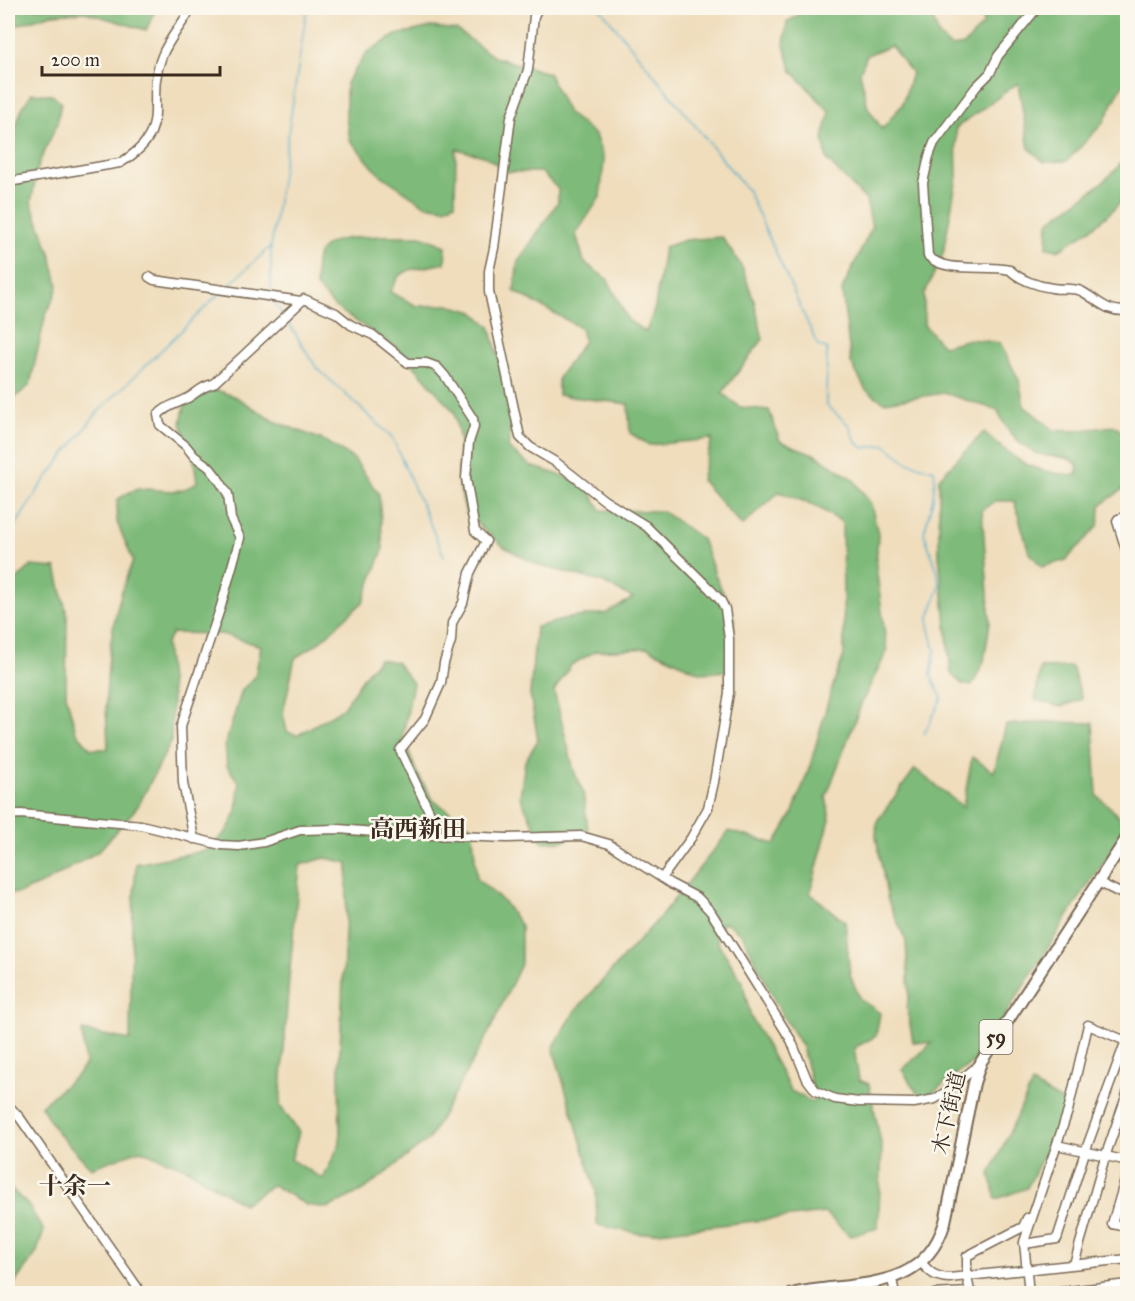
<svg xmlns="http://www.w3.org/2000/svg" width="1135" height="1301" viewBox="0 0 1135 1301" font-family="'IM FELL Great Primer','Noto Serif JP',serif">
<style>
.forest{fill:#7eba79;stroke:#5c724c;stroke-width:1.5;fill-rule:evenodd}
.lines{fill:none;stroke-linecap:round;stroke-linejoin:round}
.stream{stroke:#48a9c7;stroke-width:1.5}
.minor-casing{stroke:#7a6955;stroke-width:11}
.major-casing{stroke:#7a6955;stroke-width:14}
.minor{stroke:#fff;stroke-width:8}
.major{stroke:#fff;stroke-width:10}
.labels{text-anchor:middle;stroke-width:5;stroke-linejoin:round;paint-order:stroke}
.shield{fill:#fbf7ec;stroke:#75685c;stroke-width:1.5}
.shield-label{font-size:20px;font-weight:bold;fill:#3b2a1e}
.street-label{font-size:21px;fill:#3b2a1e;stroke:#fbf7ec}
.quarter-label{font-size:24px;font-weight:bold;fill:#3b2a1e;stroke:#fbf7ec}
</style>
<rect width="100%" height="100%" fill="#fbf7ec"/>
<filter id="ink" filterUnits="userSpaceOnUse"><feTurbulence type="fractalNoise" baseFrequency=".0167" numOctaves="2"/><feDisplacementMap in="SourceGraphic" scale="12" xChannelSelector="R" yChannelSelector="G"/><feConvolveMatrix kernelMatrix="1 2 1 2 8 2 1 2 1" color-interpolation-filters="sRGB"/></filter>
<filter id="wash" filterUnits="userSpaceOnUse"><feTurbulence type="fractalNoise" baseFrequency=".008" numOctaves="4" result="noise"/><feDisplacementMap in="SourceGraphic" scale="24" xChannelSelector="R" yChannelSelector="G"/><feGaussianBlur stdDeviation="1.35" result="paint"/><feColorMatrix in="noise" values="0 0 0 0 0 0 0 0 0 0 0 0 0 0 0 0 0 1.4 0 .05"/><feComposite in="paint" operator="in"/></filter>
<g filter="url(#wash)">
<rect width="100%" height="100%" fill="#efddbc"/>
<g class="forest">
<path d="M8 8H154L155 11 146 30 85 12 52 14 8 28Z"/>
<path d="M810 8H929L939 36 951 47 964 45 983 25 984 8H1127V82L1123 84 1103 123 1067 161 1044 162 1029 148 1018 83 956 128 957 177 943 254 924 295V325L943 346 970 339 1000 343 1019 380 1024 406 1054 430 1073 431 1115 426 1128 437 1127 465 1123 489 1101 505 1098 526 1066 560 1042 567 1029 552 1014 501H995L982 510 990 622 984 661 972 686 962 684 951 674 939 556V478L984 432C1016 461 1031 473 1076 475L1078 465C1064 453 1058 459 1043 455 1020 449 1006 429 997 410L944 393 884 402 866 390 851 363 842 290 872 227 866 200 827 160 823 138 830 112 792 71 784 45 787 22ZM891 46 912 73 902 105 882 129 868 108 860 72 867 55Z"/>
<path d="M431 27 457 30 494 57 548 73 568 113 595 135 604 161 600 197 576 234 584 262 608 280 628 320 646 332 655 307 664 247 685 240 722 237 742 267 754 301 763 339 722 393 740 407 769 410 780 441 816 455 853 479 871 504 878 534 876 566 887 651 862 702 826 797 830 819 810 893 845 922 850 975 860 999 880 1013 876 1036 854 1048 859 1080 869 1084 882 1148 878 1228 850 1236 825 1213 641 1234 597 1225 596 1191 553 1048 575 1011 661 916 729 831 775 844 792 815 810 766 831 691 844 655 842 522 814 505 779 492 742 526 701 480 712 439 649 445 630 433 628 404 558 395V378L584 341 581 328 514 291 518 262 558 202V189L541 172H508L484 156 456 149 455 203 445 208 425 205 378 173 350 140 346 118V83L367 52 396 35ZM725 922 742 934 781 1013 802 1047 815 1098 812 1102 791 1091 751 1017 742 981 718 943 715 931Z"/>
<path d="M32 93 52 95 61 102 57 124 39 163 31 202 51 255 58 285 56 293 45 317 30 385 8 403V147L23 106Z"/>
<path d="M1127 153V195C1105 220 1087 233 1058 250L1047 248 1048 222C1068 207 1119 176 1127 153Z"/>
<path d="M381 236H421L446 246 445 263 409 270 399 276 390 292 417 306 448 305 474 312 490 327 513 410 508 448 531 466 575 480 588 489 601 510 662 511 702 539 716 577 735 619 726 671 701 673 648 648 596 651 571 665 554 691 574 771 583 792 588 830 563 841 542 842 520 797 525 761 538 740 530 694 536 627 570 618 607 613 633 598 602 582 538 565 504 547 466 514 458 481 460 440 454 412 402 352 335 307 316 287C316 279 315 271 316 263 318 234 360 238 381 236Z"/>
<path d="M211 388 236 397 274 421 325 441 354 459 379 494 383 550 363 602 317 644 295 658 283 713 287 732 298 735 342 709 365 675 379 659 396 662 413 683 403 735 416 771 433 800 472 827 477 879 504 902 521 926V964L490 1030 429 1139 365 1189 328 1208 306 1205 273 1185 243 1204 186 1168 140 1150 91 1168 56 1131 41 1106 78 1074 85 1064 82 1031 130 1040 132 927 136 864 208 850 227 831 237 811 239 783 227 766 225 745 242 690 255 677 261 646 222 634 172 633 166 644 172 698 171 742 138 806 99 851 48 881 20 893 8 894V588L31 566 56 568 67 615 66 695 76 732 91 749H108C108 734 106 718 106 703 107 654 113 606 133 561L117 522V500C123 496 131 490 138 489 160 488 178 497 197 482L193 455 181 424 186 398ZM325 858 348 863 339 1070 340 1143 323 1179 291 1160 299 1132 280 1106 289 978 300 865Z"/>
<path d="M1072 667 1082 699 1061 707 1035 700 1040 668Z"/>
<path d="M1044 722 1093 723 1097 796 1111 808 1127 828 1082 894 978 1058 933 1092 921 1099 902 1070 932 1043 913 1042 907 1007 909 994 906 941 888 901 876 836 877 821 915 769 963 807 972 757 994 772 1006 725Z"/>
<path d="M1032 1084 1069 1105 1027 1188 996 1199 990 1174Z"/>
<path d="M8 1186 28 1205 44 1231 36 1254 8 1292Z"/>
</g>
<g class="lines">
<g class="stream">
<path d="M600 8 748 191 818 346 827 348 826 405 849 425 856 442 863 448 885 445 907 462 934 470 935 478 933 498 924 533 937 570 940 586 929 617V625L935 650 931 676 942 698 924 734"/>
<path d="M227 287 270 247"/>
<path d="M271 292V247L307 8"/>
<path d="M274 302 283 315"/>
<path d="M286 319 316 367 392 437 444 556"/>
<path d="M8 537 42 484 97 413 219 294"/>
</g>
</g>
</g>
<g filter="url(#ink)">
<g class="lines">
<g class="minor-casing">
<g id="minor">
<path d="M538 8 534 16 528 70 511 117 494 248 489 271V292L520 437 530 447 557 463 604 500 646 526 710 589 721 601 725 609 729 639V693L714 782 708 808 691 838 662 878"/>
<path d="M1037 8 998 56 990 73 976 87 934 143 929 156 923 183 928 256C946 274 987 264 1010 270 1020 280 1038 286 1052 288 1062 290 1072 287 1081 291 1097 299 1107 314 1128 310"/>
<path d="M8 182 120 163C176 130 143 103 162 56 169 38 183 24 191 8"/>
<path d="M149 277 154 280 301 301"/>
<path d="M1128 516 1118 519 1117 521 1128 556"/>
<path d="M8 815 21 814 141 825 221 845 239 846 264 842 300 830 339 829 385 833 507 838 581 836 609 844 671 884 698 898 711 912 791 1040 807 1079 816 1091 835 1099 859 1102 914 1103 935 1099 950 1089 981 1063"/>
<path d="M194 839 183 783 181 726 221 606 240 538 231 519 228 494 217 477 209 467 194 456 186 446 160 425 158 415C167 405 177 404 188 398 197 393 202 386 213 384L304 299 336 313 351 325 373 335 408 363H426L437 367 445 376 473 419 474 427 469 442 466 478 475 531 486 541 470 573 463 603 452 623 451 641 444 663 441 683 425 719 400 750 429 811 437 835"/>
<path d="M1098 882 1128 897"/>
<path d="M8 1105 20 1118 142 1294"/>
<path d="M1057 1145 1128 1161"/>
<path d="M1128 1170 1112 1224 1128 1227"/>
<path d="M1024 1244 1057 1239 1085 1152 1128 1035"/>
<path d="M921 1262C930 1273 935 1277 949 1278L1128 1259"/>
<path d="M1074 1264 1105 1157 1128 1091"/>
<path d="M892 1279 895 1294"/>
<path d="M934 1294 970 1292"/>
<path d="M976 1294 970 1292 967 1276V1256L1023 1227 1027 1218"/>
<path d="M1029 1294 1024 1242 1068 1111 1088 1025 1128 1042"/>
<path d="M1044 1294 1128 1284"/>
</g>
</g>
<g class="major-casing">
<path id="major" d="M792 1294C850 1280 923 1296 945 1222L974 1083 981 1062 1128 836"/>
</g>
<use href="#minor" class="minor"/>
<use href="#major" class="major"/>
</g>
</g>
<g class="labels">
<rect class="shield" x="979.5" y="1020" width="33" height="34" rx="4.5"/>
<g class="shield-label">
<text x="996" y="1044">59</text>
</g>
<g class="street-label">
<text transform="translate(949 1113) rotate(-77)" y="7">木下街道</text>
</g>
<g class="quarter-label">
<text x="418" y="837">高西新田</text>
<text x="75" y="1194">十余一</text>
</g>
</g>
<rect width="1135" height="1301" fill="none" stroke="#fbf7ec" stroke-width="30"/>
<path d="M42 66v9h178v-9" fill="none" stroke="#3b2a1e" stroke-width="3"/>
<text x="51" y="66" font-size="18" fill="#3b2a1e" stroke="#fbf7ec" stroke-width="4.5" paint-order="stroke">200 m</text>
</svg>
